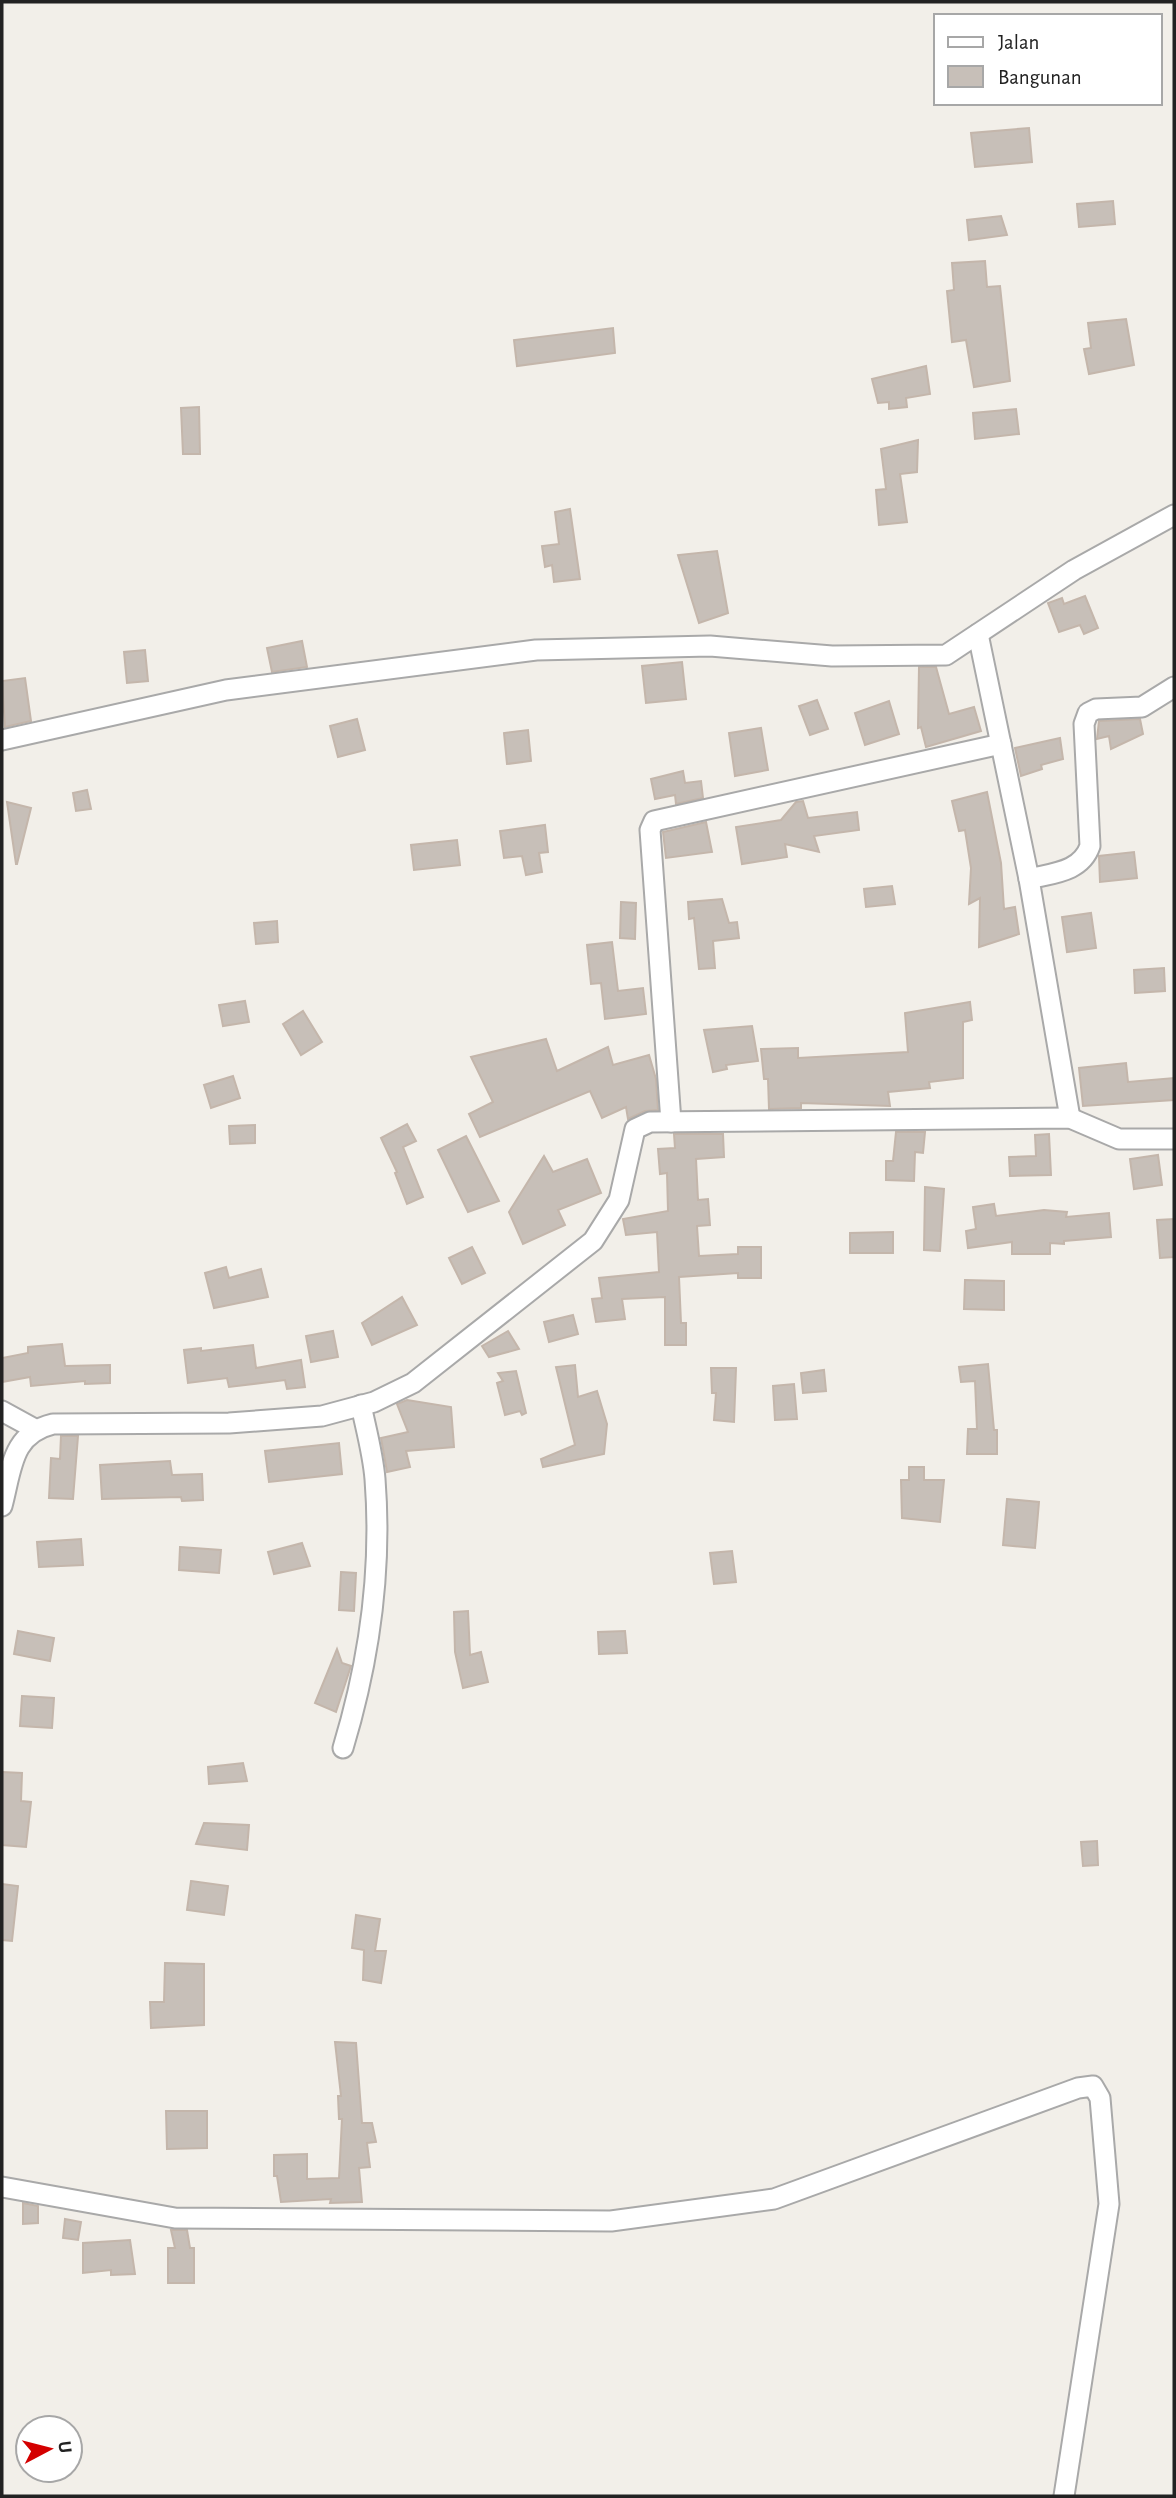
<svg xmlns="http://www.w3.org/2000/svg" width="1176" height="2498" viewBox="0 0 1176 2498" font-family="'Alegreya Sans',sans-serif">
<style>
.building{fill:#c7bfb8;stroke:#c4b6ab;stroke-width:2}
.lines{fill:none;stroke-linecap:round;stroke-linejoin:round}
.minor-casing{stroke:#a9a9a9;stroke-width:23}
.minor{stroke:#fff;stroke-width:19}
</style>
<rect width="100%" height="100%" fill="#f2efe9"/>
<g class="building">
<path d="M1029 128 1032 162 975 167 971 133Z"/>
<path d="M1113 201 1115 224 1079 227 1077 204Z"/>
<path d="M1001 216 1007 235 969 240 967 220Z"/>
<path d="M985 261 987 287 1000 286 1010 381 974 387 966 340 952 342 947 291 954 290 952 263Z"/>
<path d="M1126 319 1134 365 1089 374 1084 349 1091 348 1088 323Z"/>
<path d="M613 328 615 353 517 366 514 340Z"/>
<path d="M926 366 930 394 906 398 907 407 889 409V402L878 403 872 379Z"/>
<path d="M199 407 200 454H183L181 408Z"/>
<path d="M1016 409 1019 434 975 439 973 413Z"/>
<path d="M918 440 917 472 900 474 907 522 879 525 876 490 886 489 881 449Z"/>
<path d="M570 509 580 579 554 582 552 565 545 567 542 546 559 544 555 512Z"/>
<path d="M717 551 728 613 699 623 678 555Z"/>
<path d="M1085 596 1098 628 1084 634 1080 625 1059 632 1048 603 1062 598 1064 604Z"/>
<path d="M302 641 307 667 272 672 267 648Z"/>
<path d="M145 650 148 681 127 683 124 652Z"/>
<path d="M682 662 686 699 646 703 642 666Z"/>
<path d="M919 667H936L949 714 974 707 981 731 926 747 921 727 918 728Z"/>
<path d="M25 678 31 721 5 727 2 681Z"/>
<path d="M817 700 828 729 810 735 799 706Z"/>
<path d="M889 701 899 734 865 745 855 713Z"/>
<path d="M357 719 365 750 338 757 330 726Z"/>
<path d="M1140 719 1143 734 1111 749 1109 736 1097 739 1099 721Z"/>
<path d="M761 728 768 770 735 776 729 733Z"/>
<path d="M528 730 531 761 507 764 504 733Z"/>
<path d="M1060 738 1063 759 1041 765 1042 769 1021 776 1015 748Z"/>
<path d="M683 771 685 783 701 781 703 798 676 804 675 795 655 799 651 779Z"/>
<path d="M87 790 91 809 76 811 73 793Z"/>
<path d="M987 792 1001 863 1004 909 1015 907 1019 934 979 947 980 898 969 904 971 868 965 830 959 831 952 801Z"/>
<path d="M803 801 808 818 857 812 859 830 814 836 819 852 785 844 787 857 742 864 736 827 781 820 796 802Z"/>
<path d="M7 802 31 808 17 864H16Z"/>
<path d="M706 822 712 852 666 858 663 832Z"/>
<path d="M545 825 548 852 539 853 542 872 526 875 522 856 504 858 500 831Z"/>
<path d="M457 840 460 865 414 870 411 845Z"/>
<path d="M1134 852 1137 878 1100 882 1099 856Z"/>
<path d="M892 886 895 904 866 907 864 889Z"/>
<path d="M722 899 729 923 737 922 739 938 713 941 715 968 699 969 694 918 689 919 688 902Z"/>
<path d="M621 902 636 903 635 939 620 938Z"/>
<path d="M1091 913 1096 948 1067 952 1062 917Z"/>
<path d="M277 921 278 942 256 944 254 923Z"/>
<path d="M612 942 618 991 643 988 646 1014 605 1019 601 983 591 984 587 945Z"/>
<path d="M1164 968 1165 991 1135 993 1134 970Z"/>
<path d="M245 1001 249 1022 223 1026 219 1005Z"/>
<path d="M970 1002 972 1020 963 1022V1078L929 1082 930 1088 888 1092 890 1106 801 1103V1108L769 1109 768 1079H764L761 1049 798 1048V1058L908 1052 905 1013Z"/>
<path d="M303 1011 322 1042 301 1055 283 1024Z"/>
<path d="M752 1026 758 1061 726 1065 727 1069 713 1072 704 1030Z"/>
<path d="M546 1039 557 1071 608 1047 613 1065 649 1055 656 1079 658 1110 645 1111 628 1119 626 1107 602 1118 590 1091 480 1137 469 1114 493 1102 471 1057Z"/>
<path d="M1126 1063 1128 1082 1174 1078V1100L1083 1106 1079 1068Z"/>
<path d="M233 1076 240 1098 211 1108 204 1085Z"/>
<path d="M407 1124 416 1141 403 1147 423 1197 407 1204 395 1173 397 1172 381 1138Z"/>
<path d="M255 1125V1143L230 1144 229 1126Z"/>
<path d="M896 1132H925L923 1153 915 1152 914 1181 886 1180V1161H893Z"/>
<path d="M674 1134H723L724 1157 696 1159 698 1200 708 1199 710 1225 697 1226 699 1256 738 1254V1247H761V1278H738V1273L679 1277 681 1323H686V1345H665V1297L622 1299 625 1319 596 1322 592 1299 602 1298 599 1278 659 1272 657 1232 626 1235 623 1219 668 1211 667 1173 660 1174 658 1149 675 1148Z"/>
<path d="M1049 1134 1051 1175 1010 1176 1009 1157 1036 1156 1035 1135Z"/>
<path d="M466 1136 499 1201 468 1212 438 1150Z"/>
<path d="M1158 1155 1162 1185 1134 1189 1130 1159Z"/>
<path d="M544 1156 553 1172 587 1159 601 1193 558 1210 565 1225 523 1244 509 1212Z"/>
<path d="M925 1187 944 1189 940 1251 924 1250Z"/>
<path d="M994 1204 996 1216 1044 1210 1067 1212 1066 1217 1109 1213 1111 1237 1064 1241V1244L1050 1243V1254H1012V1242L968 1248 966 1231 976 1229 973 1207Z"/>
<path d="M1174 1219V1257L1160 1258 1157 1220Z"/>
<path d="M893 1232V1253H850V1233Z"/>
<path d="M472 1247 485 1273 462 1284 449 1258Z"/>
<path d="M226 1267 229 1278 261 1269 268 1297 214 1308 205 1273Z"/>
<path d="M965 1280 1004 1281V1310L964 1309Z"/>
<path d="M402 1297 417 1325 372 1345 362 1323Z"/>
<path d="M573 1315 578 1334 549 1342 544 1322Z"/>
<path d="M333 1331 338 1357 311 1362 306 1336Z"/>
<path d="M508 1331 519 1349 489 1357 482 1346Z"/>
<path d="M62 1344 65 1366 110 1365V1383L85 1384V1381L31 1386 30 1377 2 1382V1358L28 1353V1347Z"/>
<path d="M253 1345 256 1368 301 1360 305 1387 287 1389 285 1380 229 1387 227 1378 188 1383 184 1350 201 1348V1351Z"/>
<path d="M988 1364 994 1430H997V1454H967L968 1429H977L975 1381 961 1382 959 1367Z"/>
<path d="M575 1365 578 1397 597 1391 607 1424 604 1454 543 1467 541 1459 575 1445 556 1367Z"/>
<path d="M711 1368H736L734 1422 714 1420 716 1393H712Z"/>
<path d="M824 1370 826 1391 803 1393 801 1373Z"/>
<path d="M516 1371 526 1413 522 1415 520 1411 505 1415 497 1383 503 1381 498 1373Z"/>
<path d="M794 1384 797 1419 775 1420 773 1386Z"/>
<path d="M407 1400 451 1407 454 1447 406 1451 410 1467 387 1472 381 1438 408 1432 397 1404Z"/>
<path d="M61 1436H78L73 1499 49 1498 51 1458 60 1459Z"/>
<path d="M339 1443 342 1474 269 1482 265 1451Z"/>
<path d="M170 1461 172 1475 202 1474 203 1500 182 1501 181 1497 102 1499 100 1465Z"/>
<path d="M909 1467H924V1480H944L940 1522 902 1518 901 1480H909Z"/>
<path d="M1007 1499 1039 1502 1035 1548 1003 1545Z"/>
<path d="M81 1539 83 1565 39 1567 37 1542Z"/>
<path d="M302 1543 310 1566 274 1574 268 1552Z"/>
<path d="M180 1547 221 1550 219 1573 179 1570Z"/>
<path d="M732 1551 736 1582 714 1584 710 1553Z"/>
<path d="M341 1572 356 1573 354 1611 339 1610Z"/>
<path d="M468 1611 470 1655 481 1652 488 1682 463 1688 455 1652 454 1612Z"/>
<path d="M18 1631 54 1638 50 1661 14 1654Z"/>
<path d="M625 1631 627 1653 599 1654 598 1632Z"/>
<path d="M337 1649 342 1663 351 1666 336 1712 315 1703Z"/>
<path d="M22 1696 54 1698 52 1728 20 1726Z"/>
<path d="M243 1763 247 1781 209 1784 208 1767Z"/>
<path d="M2 1772 22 1773 21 1801 31 1802 26 1847 2 1845Z"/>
<path d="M204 1823 249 1825 247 1850 196 1844Z"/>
<path d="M1097 1841 1098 1865 1083 1866 1081 1842Z"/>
<path d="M191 1881 228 1886 224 1915 187 1910Z"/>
<path d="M2 1884 18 1886 12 1941 2 1940Z"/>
<path d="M356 1915 380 1919 375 1951H386L381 1983 363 1980 364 1950 352 1948Z"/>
<path d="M165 1963 204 1964V2025L151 2028 150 2002H164Z"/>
<path d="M335 2042 356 2043 362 2123H372L376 2142 367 2143 370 2167 359 2168 362 2202 330 2203 331 2199 281 2202 277 2176H274V2155L307 2154V2179L339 2178 342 2119H339L338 2096H341Z"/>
<path d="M166 2111H207V2148L167 2149Z"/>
<path d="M23 2203 38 2206V2223L23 2224Z"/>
<path d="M65 2219 81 2222 78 2240 63 2238Z"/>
<path d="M171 2230H187L190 2248H194V2283H168V2248H175Z"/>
<path d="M130 2240 135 2274 111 2275V2270L83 2273V2243Z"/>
</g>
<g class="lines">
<g class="minor-casing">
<g id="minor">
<path d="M978 634 1029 879 1070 1118"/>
<path d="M2 740 226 690 536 650 710 646 832 656 946 655 1074 570 1174 515"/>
<path d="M1029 879C1053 873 1081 872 1090 846L1084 724 1088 713 1096 709 1142 707 1174 687"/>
<path d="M671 1122 650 830 654 821 1001 744"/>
<path d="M2 1411 33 1428"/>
<path d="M2 1506C12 1469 11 1434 53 1424L229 1423 322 1416 374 1402 413 1383 593 1241 619 1200 635 1129 650 1122 1070 1118 1119 1139H1174"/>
<path d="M343 1748C369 1662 382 1569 375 1479 373 1454 366 1429 361 1405"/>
<path d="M2 2187 175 2218 611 2221 774 2199 1078 2088 1093 2086 1100 2098 1109 2204 1064 2496"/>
</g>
</g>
<use href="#minor" class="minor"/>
</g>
<rect width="1176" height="2498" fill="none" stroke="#222222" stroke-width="7"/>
<rect x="934" y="14" width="228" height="91" fill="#ffffff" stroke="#a7a7a7" stroke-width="2"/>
<rect x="948" y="37" width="35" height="10" fill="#ffffff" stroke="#a7a7a7" stroke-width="2"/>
<text x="998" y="49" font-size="21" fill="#222222">Jalan</text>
<rect x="948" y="66" width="35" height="21" fill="#c7bfb8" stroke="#a7a7a7" stroke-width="2"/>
<text x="998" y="84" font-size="21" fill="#222222">Bangunan</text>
<g transform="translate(49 2449) rotate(83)"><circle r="33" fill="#ffffff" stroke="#a7a7a7" stroke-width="2"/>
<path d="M0-5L12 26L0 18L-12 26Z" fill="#d40000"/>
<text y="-10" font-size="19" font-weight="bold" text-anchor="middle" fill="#222222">U</text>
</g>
</svg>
